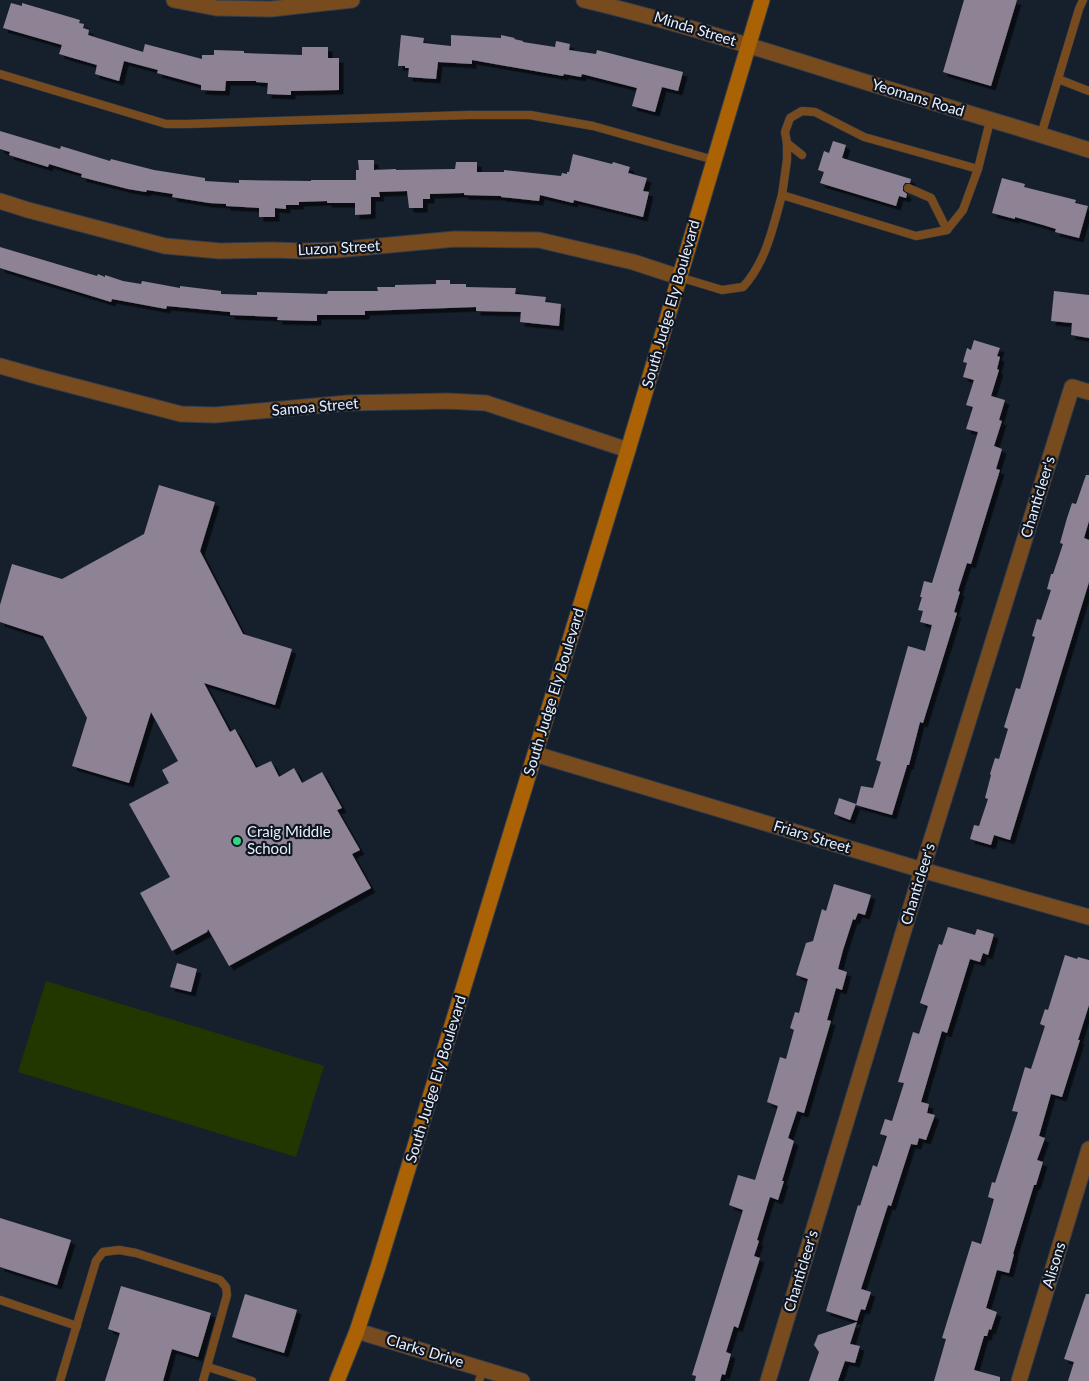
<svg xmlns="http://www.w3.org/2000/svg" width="1089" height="1381" viewBox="0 0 1089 1381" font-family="Lato,sans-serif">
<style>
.green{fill:#223700}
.building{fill:#8d8395;filter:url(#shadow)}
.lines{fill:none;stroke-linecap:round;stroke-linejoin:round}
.service-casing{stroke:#343d4a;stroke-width:9}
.minor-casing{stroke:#343d4a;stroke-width:17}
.secondary-casing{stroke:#343d4a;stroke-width:17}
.service{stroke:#784b1e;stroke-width:8}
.minor{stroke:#784b1e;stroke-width:15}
.secondary{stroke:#aa6204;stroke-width:15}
.poi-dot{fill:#31d882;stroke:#0e1623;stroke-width:2}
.labels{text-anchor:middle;stroke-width:4.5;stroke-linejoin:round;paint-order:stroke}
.street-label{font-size:15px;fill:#eaf0f9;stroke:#0e1623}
.poi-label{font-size:15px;fill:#eaf0f9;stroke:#0e1623;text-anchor:start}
</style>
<defs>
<filter id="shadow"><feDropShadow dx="4.5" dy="4.5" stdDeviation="0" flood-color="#0009"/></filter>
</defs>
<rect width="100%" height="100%" fill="#16202d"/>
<path class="green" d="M46 981 324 1066 296 1157 18 1072Z"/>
<g class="building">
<path d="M964 0H1017L991 86 943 72Z"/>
<path d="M11 3 22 6V3L80 20 79 23 84 24 83 28 89 30 88 35 143 52 145 44 202 59V55H214V50L244 51V53L302 55V47H328V58H339V90L291 91V95L267 94 268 83 256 82V81H226L225 91 201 90V85L157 73 158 70 124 61 119 81 95 74 97 65 59 54 62 45 3 28Z"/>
<path d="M401 35 424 38 423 43 451 46V35L501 38V35L515 38 514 39 523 41V42L555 47 556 41 570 44 569 50 596 54 597 50 683 72 678 91 662 87 655 112 632 106 637 88 582 74 581 77 564 74 563 76 472 60V64L438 62 436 79 408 77 409 68H405V66H398Z"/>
<path d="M0 131 60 149 61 146 110 161 111 159 154 170 205 178V181L239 183V180L311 181V180H356V170H359L358 160H374V170L396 169V170L455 169 456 162H477V172H504V170L561 176 562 173 567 174V172H569L573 154 612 164 613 162 630 167 628 173 647 178 643 191 649 192 643 217 574 200 573 203 540 195 539 201 501 197V196L464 195V193L430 194V199H423V208H409L407 191 379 192 380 197H371V214L355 215V203H327V201L299 202V205H286V209L275 208V217H259V208L226 206V204L209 203 172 197 173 194 147 190 146 192 128 189 81 177 82 174 49 164 48 167 9 155 10 152 0 149Z"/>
<path d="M833 141 846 145 842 158 911 179 910 183H905L903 186V191L907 194 906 198 899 196 896 206 820 183 824 172 818 170 824 151 829 153Z"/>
<path d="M1002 178 1025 184 1024 187 1076 200 1075 203 1088 206 1079 238 1055 232 1056 229 1043 225 1015 217V219L992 213Z"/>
<path d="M0 247 97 276 98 274 105 277V275L123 281 141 284 142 281 180 288V286L221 291V294L257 295V292L327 294 328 291H378L377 287H395V285L436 284V280H450V284H466V287L516 288 515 294 546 297 545 302 561 304 559 326 520 322 521 312 476 311V307L365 311V315H317V321L277 320 278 317 230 315V312L167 306 166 309 112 299 111 302 0 268Z"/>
<path d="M1054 291 1089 295V338L1071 335 1072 323 1051 321Z"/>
<path d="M974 340 1000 348 997 356 1000 357 997 369 999 370 991 396 1005 400 999 420 1002 421 994 446 1002 449 996 469 1000 470 971 564 967 563 958 591 960 592 954 612 957 613 953 626 923 723 920 722 909 765H907L906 769 892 815 856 805 861 786 873 788 881 762 876 760 908 646 925 651 932 625 920 622 923 611 918 610 922 597H920L924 581 932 583 978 432 966 429 973 407 966 405 974 380 963 377 967 363 963 362 967 348 971 350Z"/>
<path d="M1086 475H1089V521L1084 538 1089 540V582L1010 840 994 835 991 845 970 839 974 825 979 826 988 799 985 798 991 775 990 774 995 758 999 759 1008 729 1004 727 1016 688 1020 689 1035 637 1032 636 1037 619 1041 620 1051 590 1047 589 1051 574H1053L1063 544 1060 543 1067 518 1072 503 1076 504Z"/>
<path d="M159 485 215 502 200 551 243 634 292 649 275 705 204 683 230 732 235 729 256 768 271 761 279 777 294 768 302 783 322 772 342 808 337 810 360 850 352 854 371 888 229 966 208 929 207 932 172 951 140 893 170 877 129 804 169 783 162 770 178 761 151 712 129 783 72 766 87 718 43 636 0 622V605L12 564 62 579 144 534Z"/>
<path d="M839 798 856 804 850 820 834 814Z"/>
<path d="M834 884 871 895 865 915 858 913 855 920 853 919 843 950 838 969 847 972 842 990 836 988 827 1020 831 1021 804 1113 797 1111 788 1138 794 1141 782 1181H784L778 1200 770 1197 757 1240 759 1241 754 1256 760 1258 738 1328 734 1326 726 1352 731 1354 725 1375 722 1374 720 1381H695L696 1376 692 1375 743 1210 729 1205 738 1175 755 1180 778 1106 767 1102 780 1057 786 1059 794 1030 790 1028 795 1012 799 1013 808 979 796 975 806 943 813 941 822 909 826 911Z"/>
<path d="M948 927 975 935 977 929 994 934 988 955 983 953 980 962 970 959 947 1033 942 1031 921 1102 929 1104 927 1113 935 1115 926 1140 919 1138 917 1145 911 1144 891 1206 888 1205 861 1289 871 1292 865 1310 861 1309 857 1321 826 1311 858 1205 860 1206 873 1165 877 1167 887 1136 880 1134 885 1119 892 1121 904 1083 898 1082 913 1032 919 1034 928 1006 920 1003 939 944 942 945Z"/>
<path d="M1065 955 1077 959 1078 957 1089 960V1005L1078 1040H1080L1062 1097 1051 1094 1039 1136 1045 1138 1037 1160 1043 1162 1036 1185H1034L1013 1254H1014L1009 1273 997 1270 986 1308 997 1312 991 1330 989 1329 987 1336H984L974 1370 1000 1377V1381H934L946 1339 942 1338 972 1241 981 1244 994 1199 988 1197 992 1182 995 1183 1018 1112 1012 1111 1025 1067 1031 1069 1045 1026 1040 1024 1045 1009 1048 1010Z"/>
<path d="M177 963 197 969 191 992 170 987Z"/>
<path d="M0 1218 71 1240 57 1285 0 1267Z"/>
<path d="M121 1286 211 1313 198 1357 172 1349 163 1381H105L120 1333 108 1329Z"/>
<path d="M245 1294 297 1310 284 1353 232 1337Z"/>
<path d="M1086 1294H1089V1381H1068L1074 1362 1064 1359Z"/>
<path d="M857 1322 850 1344 860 1346 855 1363 845 1361 838 1381H809L819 1352 814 1345 818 1335Z"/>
</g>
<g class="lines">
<g class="service-casing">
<g id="service">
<path d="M0 74 166 124H187L469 115H530L593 126 714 160"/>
<path d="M1058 79 1089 91"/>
<path d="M1041 135 1079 9 1083 0"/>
<path d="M787 143 802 155"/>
<path d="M908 188 931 198 947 230"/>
<path d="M782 195 787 160V143L785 132 790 118 802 111 815 112 864 137 978 169"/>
<path d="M679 277 722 290 743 287C766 262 773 227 782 195L916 236 947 230 963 210 978 169 990 121"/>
<path d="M0 1300 77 1326"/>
<path d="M208 1367 252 1381"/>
<path d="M60 1381 96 1261 103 1252 119 1250 136 1253 220 1280 226 1287 227 1295 203 1381"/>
<path d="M479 1381 483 1369"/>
</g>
</g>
<g class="minor-casing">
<g id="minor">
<path d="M174 0 216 8 271 9 352 0"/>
<path d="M584 0C681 23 776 54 872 84 944 106 1017 127 1089 150"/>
<path d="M0 201 28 210 165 246 220 251 273 250 304 251 336 250 455 239 539 240 633 262 679 277"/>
<path d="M0 366 39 377 181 414 215 415 348 403 448 401 486 403 628 450"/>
<path d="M535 754 922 870 1089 917"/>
<path d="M357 1331 522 1381"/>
<path d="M768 1381 922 870 1072 387 1089 392"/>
<path d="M1019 1381 1089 1149"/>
</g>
</g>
<g class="secondary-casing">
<path id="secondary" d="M337 1381 357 1331 378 1267 628 450 762 0"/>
</g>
<use href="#service" class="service"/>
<use href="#minor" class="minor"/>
<use href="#secondary" class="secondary"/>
</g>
<circle class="poi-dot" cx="237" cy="841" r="5"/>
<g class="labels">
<g class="street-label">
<text transform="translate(695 29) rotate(17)" y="5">Minda Street</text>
<text transform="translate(918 98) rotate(17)" y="5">Yeomans Road</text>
<text transform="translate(339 248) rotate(-3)" y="5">Luzon Street</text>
<text transform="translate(671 304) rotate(-74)" y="5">South Judge Ely Boulevard</text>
<text transform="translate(315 407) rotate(-5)" y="5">Samoa Street</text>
<text transform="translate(1038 497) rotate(-73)" y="5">Chanticleer's</text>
<text transform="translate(554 692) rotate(-73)" y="5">South Judge Ely Boulevard</text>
<text transform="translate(812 837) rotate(17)" y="5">Friars Street</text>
<text transform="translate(918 884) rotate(-73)" y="5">Chanticleer's</text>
<text transform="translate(436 1079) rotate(-73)" y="5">South Judge Ely Boulevard</text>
<text transform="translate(1054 1265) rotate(-73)" y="5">Alisons</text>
<text transform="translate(801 1271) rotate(-73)" y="5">Chanticleer's</text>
<text transform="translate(425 1351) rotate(17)" y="5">Clarks Drive</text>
</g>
<g class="poi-label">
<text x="247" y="837">Craig Middle<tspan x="247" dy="17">School</tspan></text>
</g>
</g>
</svg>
